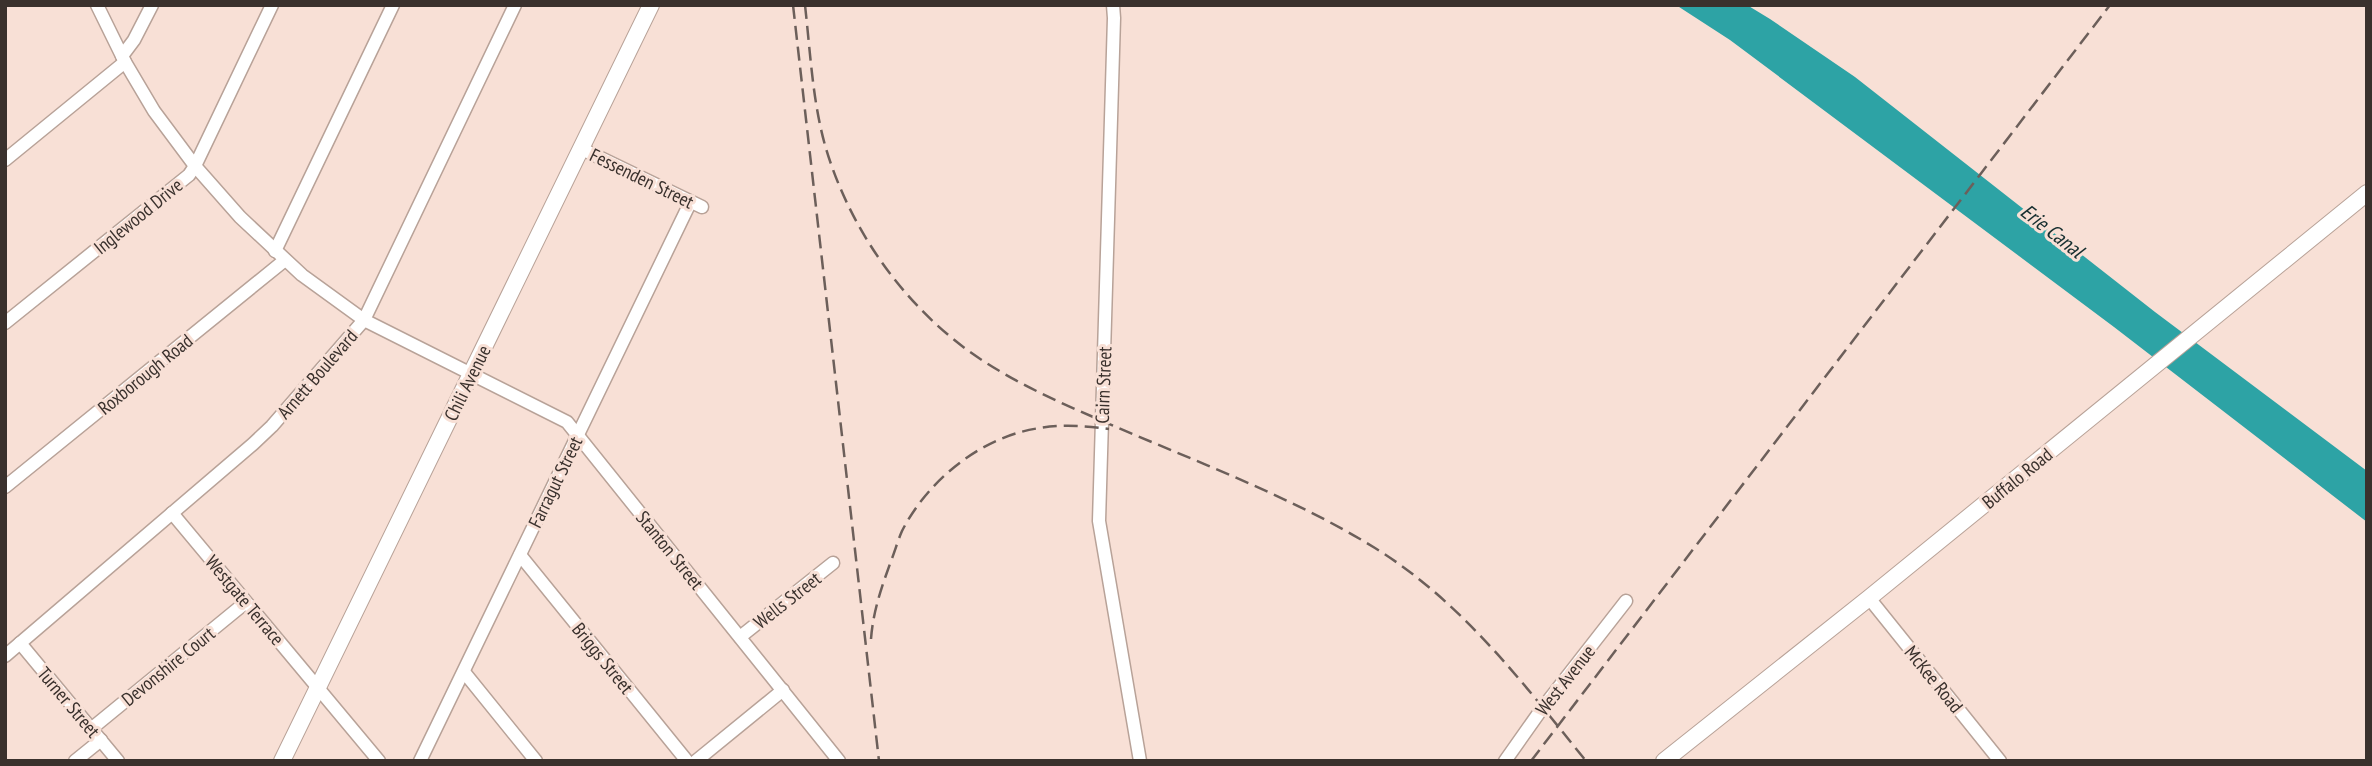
<svg xmlns="http://www.w3.org/2000/svg" width="2372" height="766" viewBox="0 0 2372 766" font-family="'PT Sans Narrow',sans-serif">
<style>
.water{fill:#2da3a5}
.lines{fill:none;stroke-linecap:round;stroke-linejoin:round}
.minor-casing{stroke:#b8a298;stroke-width:15}
.major-casing{stroke:#b8a298;stroke-width:18}
.minor{stroke:#fff;stroke-width:12}
.major{stroke:#fff;stroke-width:16}
.rail{stroke:#6c5f5a;stroke-width:2.5;stroke-dasharray:14 7;stroke-linecap:butt}
.labels{text-anchor:middle;stroke-width:6;stroke-linejoin:round;paint-order:stroke}
.street-label{font-size:19px;fill:#3a312d;stroke:#f8e0d6}
.water-label{font-size:21px;font-style:italic;fill:#152e2f;stroke:#f8e0d6}
</style>
<rect width="100%" height="100%" fill="#f8e0d6"/>
<path class="water" d="M1676 5H1747L1770 19 1855 77 2155 312 2367 471V522L2114 327 1730 40Z"/>
<g class="lines">
<g class="minor-casing">
<g id="minor">
<path d="M97 5 125 62 154 111 195 166 240 217 302 275 364 320 567 422 839 761"/>
<path d="M1113 5 1114 18 1099 521 1140 761"/>
<path d="M122 56 134 40 152 5"/>
<path d="M582 149 702 207"/>
<path d="M5 160 125 62"/>
<path d="M275 251 393 5"/>
<path d="M5 323 189 175 195 166 272 5"/>
<path d="M5 487 285 260"/>
<path d="M172 513 379 761"/>
<path d="M520 555 687 761"/>
<path d="M1869 598 2000 761"/>
<path d="M740 637 833 563"/>
<path d="M20 643 118 761"/>
<path d="M5 656 253 444 272 426 364 320 515 5"/>
<path d="M464 672 536 761"/>
<path d="M91 729 245 603"/>
<path d="M75 761 101 740"/>
<path d="M420 761 690 203"/>
<path d="M696 761 783 690"/>
<path d="M1505 761 1541 710 1626 601"/>
</g>
</g>
<g class="major-casing">
<g id="major">
<path d="M282 761 651 5"/>
<path d="M1664 761 1869 598 2367 193"/>
</g>
</g>
<use href="#minor" class="minor"/>
<use href="#major" class="major"/>
<g class="rail">
<path d="M793 5 879 761"/>
<path d="M805 5C811 58 813 114 831 164 856 236 904 303 966 349 1011 382 1063 404 1114 426 1202 464 1294 498 1375 548 1462 602 1523 683 1586 761"/>
<path d="M871 639C873 611 882 586 891 561 895 551 898 540 902 531 928 480 982 436 1040 428 1063 424 1086 426 1109 429"/>
<path d="M1531 761 2110 5"/>
</g>
</g>
<g class="labels">
<g class="street-label">
<text transform="translate(642 178) rotate(26)" y="7">Fessenden Street</text>
<text transform="translate(138 216) rotate(-39)" y="7">Inglewood Drive</text>
<text transform="translate(145 374) rotate(-39)" y="7">Roxborough Road</text>
<text transform="translate(317 374) rotate(-49)" y="7">Arnett Boulevard</text>
<text transform="translate(467 383) rotate(-64)" y="7">Chili Avenue</text>
<text transform="translate(1103 385) rotate(-88)" y="7">Cairn Street</text>
<text transform="translate(2017 478) rotate(-39)" y="7">Buffalo Road</text>
<text transform="translate(555 482) rotate(-64)" y="7">Farragut Street</text>
<text transform="translate(670 550) rotate(51)" y="7">Stanton Street</text>
<text transform="translate(245 600) rotate(50)" y="7">Westgate Terrace</text>
<text transform="translate(787 600) rotate(-38)" y="7">Wells Street</text>
<text transform="translate(603 658) rotate(51)" y="7">Briggs Street</text>
<text transform="translate(168 666) rotate(-39)" y="7">Devonshire Court</text>
<text transform="translate(1934 679) rotate(51)" y="7">McKee Road</text>
<text transform="translate(1565 680) rotate(-52)" y="7">West Avenue</text>
<text transform="translate(69 702) rotate(50)" y="7">Turner Street</text>
</g>
<g class="water-label">
<text transform="translate(2052 231) rotate(38)" y="7">Erie Canal</text>
</g>
</g>
<rect width="2372" height="766" fill="none" stroke="#3a312d" stroke-width="14"/>
</svg>
